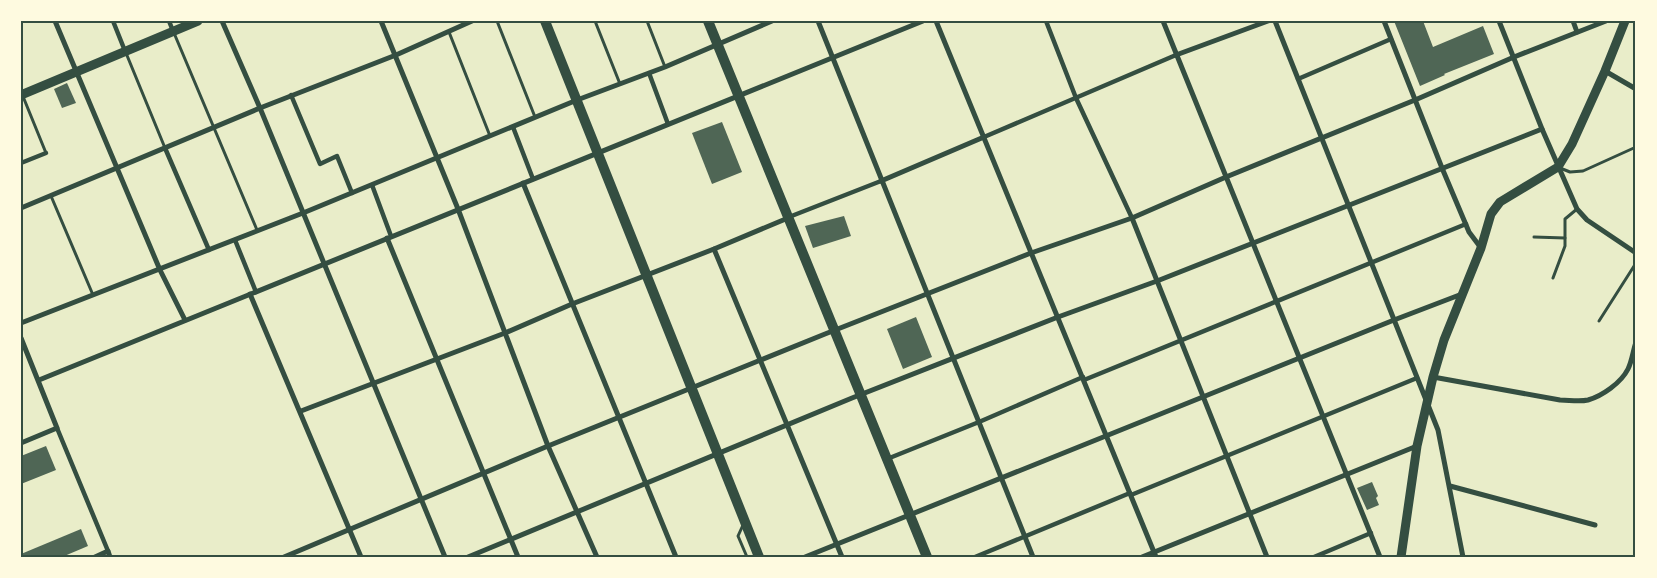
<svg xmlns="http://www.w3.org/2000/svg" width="1657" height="578" viewBox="0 0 1657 578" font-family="Montserrat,sans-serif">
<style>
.building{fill:#4f6655}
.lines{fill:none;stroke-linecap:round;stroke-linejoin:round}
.service{stroke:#344e41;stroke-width:3}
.pedestrian{stroke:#344e41;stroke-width:4.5}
.minor{stroke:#344e41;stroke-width:5}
.secondary{stroke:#344e41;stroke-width:9}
.primary{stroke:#344e41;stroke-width:10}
.neatline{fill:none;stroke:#344e41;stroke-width:2}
</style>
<rect width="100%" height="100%" fill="#e9edc9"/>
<g class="building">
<path d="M1394 21H1423L1433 47 1483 26 1494 54 1444 74 1445 75 1420 86Z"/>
<path d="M67 83 76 103 62 108 54 89Z"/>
<path d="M722 122 742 172 712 184 692 133Z"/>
<path d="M844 216 851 236 813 248 805 226Z"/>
<path d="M916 317 932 357 903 369 887 329Z"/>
<path d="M46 446 56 470 21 484V456Z"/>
<path d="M1372 482 1378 496 1376 498 1379 505 1367 510 1357 488Z"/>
<path d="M81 529 88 546 62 557H21V554Z"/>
</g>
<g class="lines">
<g class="service">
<path d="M497 21 535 117"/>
<path d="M595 21 620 84"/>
<path d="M647 21 665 67"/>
<path d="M449 32 490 136"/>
<path d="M174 33 257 230"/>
<path d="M126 53 165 148"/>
<path d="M22 94 46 153"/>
<path d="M1560 168 1570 172 1583 171 1636 147"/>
<path d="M51 196 93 295"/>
<path d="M1534 237 1565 238"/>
<path d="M1553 278 1565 246V219L1577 209"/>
<path d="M1599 321 1636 263"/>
<path d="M743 525 738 536 747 557"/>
</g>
<g class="pedestrian">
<path d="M113 21 125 51"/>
<path d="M169 21 173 31"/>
<path d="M1046 21 1076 98 1132 218"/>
<path d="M649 73 668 124"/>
<path d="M1298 79 1391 39"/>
<path d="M291 95 320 164 337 156 352 193"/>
<path d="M513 127 533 179"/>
<path d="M984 137 1176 55"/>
<path d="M165 148 209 250"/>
<path d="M21 163 46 153"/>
<path d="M372 185 391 236"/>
<path d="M789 217 881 181"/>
<path d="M235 240 256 292"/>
<path d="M1084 380 1466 224"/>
<path d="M57 428 108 551"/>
<path d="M887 459 979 422 1083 377"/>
<path d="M1131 495 1417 378"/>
<path d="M975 557 1130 493"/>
<path d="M1314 557 1371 533"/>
</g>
<g class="minor">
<path d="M55 21 160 270 185 320"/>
<path d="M222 21 260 108 445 557"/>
<path d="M381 21 458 209 548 446 597 557"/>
<path d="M818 21 1033 557"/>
<path d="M936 21 1156 557"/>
<path d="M1163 21 1380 557"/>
<path d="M1275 21 1438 430 1463 557"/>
<path d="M1384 21 1442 168 1469 232 1481 248"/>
<path d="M1499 21 1542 129 1577 209 1587 220 1636 253"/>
<path d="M1573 21 1577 32"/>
<path d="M1176 55 1268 21"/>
<path d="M1605 71 1636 89"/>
<path d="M881 181 984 137"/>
<path d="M523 183 676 557"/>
<path d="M21 208 260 108 396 55 472 21"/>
<path d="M1132 218 1267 557"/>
<path d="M387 238 518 557"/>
<path d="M714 249 842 557"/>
<path d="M250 294 361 557"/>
<path d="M21 323 303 213 577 100 665 67 772 21"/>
<path d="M21 338 57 428 21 443"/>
<path d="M1433 377 1560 400C1569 400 1579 402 1588 400 1602 396 1621 383 1628 369 1632 361 1633 351 1636 342"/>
<path d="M39 380 923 21"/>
<path d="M301 411 505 333 572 304 714 249 788 218"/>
<path d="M1450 486 1595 525"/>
<path d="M95 557 108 551 110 557"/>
<path d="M284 557 548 446 825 334 1031 253 1132 218 1226 177 1415 100 1514 57 1606 21"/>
<path d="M468 557 852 398 1058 317 1157 281 1542 129"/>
<path d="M805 557 1394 320 1462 294"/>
<path d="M1142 557 1417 446"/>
</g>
<g class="secondary">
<path d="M21 95 198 21"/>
<path d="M1401 557 1417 446 1433 377 1444 340 1481 248 1491 214 1500 202 1558 167 1572 144 1605 71 1625 21"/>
</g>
<g class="primary">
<path d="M545 21 759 557"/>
<path d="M708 21 927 557"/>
</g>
</g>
<rect width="1657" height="578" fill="none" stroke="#fefae0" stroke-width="45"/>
<rect x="22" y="22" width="1612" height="534" class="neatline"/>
</svg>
